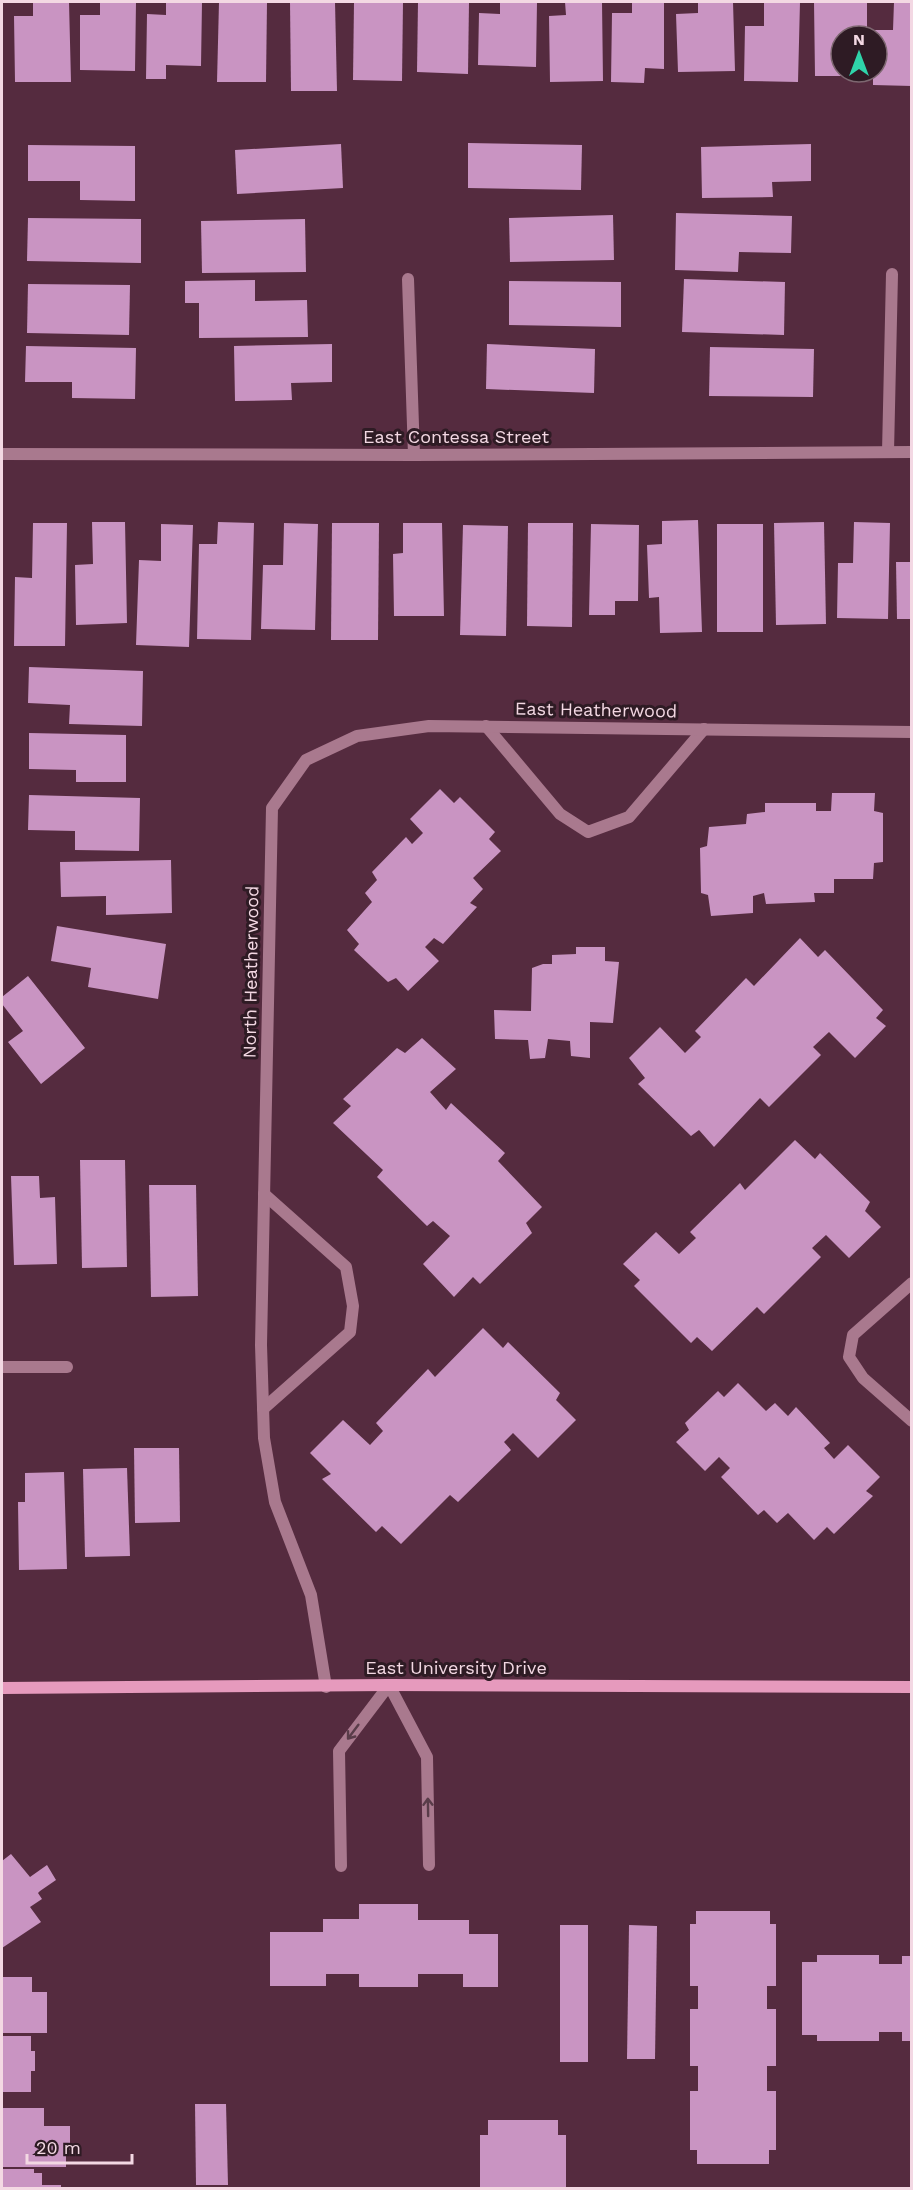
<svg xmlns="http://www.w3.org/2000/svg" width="913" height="2190" viewBox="0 0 913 2190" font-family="'Work Sans',sans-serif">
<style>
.building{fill:#c994c2}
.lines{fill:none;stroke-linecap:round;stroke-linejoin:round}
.service{stroke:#a9798e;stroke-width:12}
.minor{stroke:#a9798e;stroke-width:12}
.secondary{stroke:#e69abd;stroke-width:12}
.oneway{stroke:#593c49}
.labels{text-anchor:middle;stroke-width:6;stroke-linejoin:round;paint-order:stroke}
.street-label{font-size:18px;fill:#f3d8e3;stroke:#2e1b24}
</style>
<rect width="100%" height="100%" fill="#552b3f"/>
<g class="building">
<path d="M33 2H69L71 82H15L14 16H33Z"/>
<path d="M100 2H136L135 71 80 70V15H100Z"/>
<path d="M166 2H202L201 66 166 65V79H146L147 14 166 15Z"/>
<path d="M219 2H267L266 82H217Z"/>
<path d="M290 2H335L337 91H291Z"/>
<path d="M354 2H403L402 81 353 80Z"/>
<path d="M418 2H469L468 74 417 72Z"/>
<path d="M500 2H537L536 67 478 65 479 13 500 14Z"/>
<path d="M565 2H602L603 81 550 82 549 16 566 15Z"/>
<path d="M632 2H664V69L645 68 644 83 611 82 612 13H632Z"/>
<path d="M698 2H733L735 71 678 72 676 14 698 13Z"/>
<path d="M764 2H800L798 82 744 81 745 26H764Z"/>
<path d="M814 2H867V36H841V72H858V76H815Z"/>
<path d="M894 2H912V86L873 85V72H877V36H874V30H893Z"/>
<path d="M468 143 582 145 581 190 468 188Z"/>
<path d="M341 144 343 188 237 194 235 150Z"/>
<path d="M811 144V181L772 182 773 197 702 198 701 147Z"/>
<path d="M28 145 135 146V201L80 200V181H28Z"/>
<path d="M676 213 792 216 791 253 739 252 738 272 675 270Z"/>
<path d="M613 215 614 260 510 262 509 218Z"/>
<path d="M28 218 141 219V263L27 261Z"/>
<path d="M305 219 306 272 202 273 201 221Z"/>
<path d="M684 279 785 282 784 335 682 332Z"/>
<path d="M255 280V301L307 300 308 337 199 338V303H185V281Z"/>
<path d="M509 281 621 282V327L509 325Z"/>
<path d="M28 284 130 285 129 335 27 333Z"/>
<path d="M332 344V382L291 383 292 400 235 401 234 346Z"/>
<path d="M487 344 595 349 594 393 486 389Z"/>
<path d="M26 346 136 348 135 399 72 398V382H25Z"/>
<path d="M710 347 814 349 813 397 709 396Z"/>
<path d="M698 520 702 632 660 633 659 597 649 598 647 545 662 544V521Z"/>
<path d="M92 522H125L127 623 76 625 75 565 93 564Z"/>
<path d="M218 522 254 523 251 640 197 639 199 544H217Z"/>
<path d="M824 522 826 624 776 625 774 523Z"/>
<path d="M854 522 890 523 888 619 837 618 838 563H853Z"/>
<path d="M33 523H67L65 646H14L15 577 32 578Z"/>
<path d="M284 523 318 524 315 630 261 629 263 565H283Z"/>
<path d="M332 523H379L378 640H331Z"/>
<path d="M403 523H442L444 616H394L393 554 403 553Z"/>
<path d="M528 523H573L572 627 527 626Z"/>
<path d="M161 524 193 525 189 647 136 645 139 560 161 561Z"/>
<path d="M591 524 639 525 638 601H615V615H589Z"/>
<rect x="717" y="524" width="46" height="108"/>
<path d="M463 525 508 526 506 636 460 635Z"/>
<path d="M896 562H912V619H897Z"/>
<path d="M29 667 143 671 142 726 69 724 70 705 28 703Z"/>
<path d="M29 733 126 735V782H76V770L29 769Z"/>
<path d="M440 789 454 803 460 797 495 832 489 839 501 851 473 878 483 889 470 903 477 907 443 944 434 938 425 947 439 961 408 991 396 978 388 982 354 950 359 944 347 930 372 902 365 893 377 880 372 872 406 837 412 844 423 833 410 819Z"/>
<path d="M832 793H875L874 811 883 813V862L874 863 873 879H834V893H814L815 902 766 904 764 893 753 896V913L711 916 708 895 701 893 700 848 707 846 709 827 746 824 747 814 765 812V803H816V811H831Z"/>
<path d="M29 795 140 798 139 851 75 850V831L28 830Z"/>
<path d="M171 860 172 913 106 915V896L61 897 60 862Z"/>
<path d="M57 926 166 944 158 999 88 987 91 968 51 961Z"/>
<path d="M800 938 818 957 825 950 883 1010 876 1018 886 1026 855 1058 829 1032 813 1047 821 1055 769 1107 760 1098 714 1147 699 1130 691 1136 638 1084 645 1078 629 1058 660 1027 685 1053 701 1037 695 1031 746 978 754 986Z"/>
<path d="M576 947H605V961L619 962 613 1023 590 1022V1058L571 1056 570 1041 548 1039 545 1058 530 1059 528 1040 495 1039 494 1010 531 1011 532 968 543 964H552V955L576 954Z"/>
<path d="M28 976 85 1048 41 1084 8 1042 23 1031 2 1004V997Z"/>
<path d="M422 1038 456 1069 430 1092 446 1110 451 1103 505 1153 498 1161 542 1207 526 1223 532 1233 480 1284 473 1277 454 1297 423 1264 450 1236 433 1221 427 1226 377 1177 383 1170 333 1123 351 1106 343 1099 397 1048 405 1053Z"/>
<path d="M795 1140 815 1159 820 1153 870 1202 865 1211 881 1227 849 1258 826 1235 812 1248 821 1257 764 1314 757 1307 712 1351 697 1337 691 1343 634 1286 640 1280 623 1264 656 1232 679 1254 696 1238 690 1232 740 1183 745 1190Z"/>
<path d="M80 1160H125L127 1267 82 1268Z"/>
<path d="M11 1176H39L40 1198 55 1197 57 1264 14 1265Z"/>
<path d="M149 1185H196L198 1296 151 1297Z"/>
<path d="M483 1328 503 1348 508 1342 560 1393 556 1400 576 1420 538 1458 513 1433 504 1442 511 1450 458 1502 450 1495 401 1544 382 1526 376 1532 322 1479 331 1474 310 1453 343 1420 370 1445 383 1431 376 1423 428 1369 435 1377Z"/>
<path d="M738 1383 766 1411 775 1403 788 1416 796 1407 830 1443 824 1448 834 1459 848 1445 880 1477 866 1491 873 1496 834 1534 827 1527 814 1540 788 1513 777 1523 764 1510 758 1515 721 1477 730 1468 719 1457 705 1471 676 1442 689 1430 685 1423 718 1391 724 1397Z"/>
<path d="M134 1448H179L180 1522 135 1523Z"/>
<path d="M127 1468 130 1556 85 1557 83 1469Z"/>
<path d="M64 1472 67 1569 19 1570 18 1502H25V1473Z"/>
<path d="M11 1854 30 1877 47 1865 56 1880 40 1891 38 1893 42 1899 30 1907 41 1922 2 1948V1861Z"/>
<path d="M359 1904H418V1920H469V1934H498V1987H463V1974H418V1987H359V1974H326V1986H270V1932H323V1919H359Z"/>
<path d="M696 1911H770V1924H776V1986H767V2009H776V2066H767V2091H776V2150H769V2164H697V2150H690V2091H698V2066H690V2009H698V1986H690V1924H696Z"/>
<rect x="560" y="1925" width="28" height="137"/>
<path d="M629 1925 657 1926 655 2059H627Z"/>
<path d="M817 1955H879V1964H902V1956H912V2041H902V2032H879V2041H817V2035H802V1962H817Z"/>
<path d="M2 1977H32V1992H47V2033H2Z"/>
<path d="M2 2036H31V2051H35V2071H31V2092H2Z"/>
<path d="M195 2104H226L228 2185H196Z"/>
<path d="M2 2108H44V2126H70V2150H66V2167H2Z"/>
<path d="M488 2120H558V2135H566V2188H480V2135H488Z"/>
<path d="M2 2169H34V2173H42V2185H61V2188H2Z"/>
</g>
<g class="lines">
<g class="service">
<path d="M486 726 560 814 588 832 629 817 704 729"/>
<path d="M912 1283 853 1335 849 1357 863 1378 912 1421"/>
<path d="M263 1409 350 1332 353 1306 346 1267 264 1194"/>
<path d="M326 1687 311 1595 275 1502 264 1438 261 1345 272 808 306 760 357 736 429 726 912 732"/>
<path d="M341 1866 339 1751 389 1685 427 1757 429 1865"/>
</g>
<g class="minor">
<path d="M408 279 414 455"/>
<path d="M888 452 892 274"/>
<path d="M2 454 414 455 912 452"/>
<path d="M2 1367H67"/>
</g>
<path class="secondary" d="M2 1688 389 1685 912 1687"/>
</g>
<defs><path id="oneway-shaft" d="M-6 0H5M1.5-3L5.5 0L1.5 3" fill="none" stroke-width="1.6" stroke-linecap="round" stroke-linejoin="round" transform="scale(1.5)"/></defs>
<g class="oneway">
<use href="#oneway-shaft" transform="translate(353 1732) rotate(127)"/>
<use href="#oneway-shaft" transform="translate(428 1807) rotate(-91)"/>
</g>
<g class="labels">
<g class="street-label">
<text x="456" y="443">East Contessa Street</text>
<text transform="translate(596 710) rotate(1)" y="6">East Heatherwood</text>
<text transform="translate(251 972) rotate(-89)" y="6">North Heatherwood</text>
<text x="456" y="1674">East University Drive</text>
</g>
</g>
<rect width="913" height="2190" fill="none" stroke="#f3d8e3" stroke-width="6"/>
<g transform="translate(859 54)"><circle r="28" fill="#2e1b24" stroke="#7d6770" stroke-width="1.5"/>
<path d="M0-4.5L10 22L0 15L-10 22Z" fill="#2fd4aa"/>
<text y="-9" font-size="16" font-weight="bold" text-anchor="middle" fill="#f3d8e3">N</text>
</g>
<path d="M27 2154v9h105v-9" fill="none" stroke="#f3d8e3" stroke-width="3"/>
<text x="36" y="2154" font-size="18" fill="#f3d8e3" stroke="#2e1b24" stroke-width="4.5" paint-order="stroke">20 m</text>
</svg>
